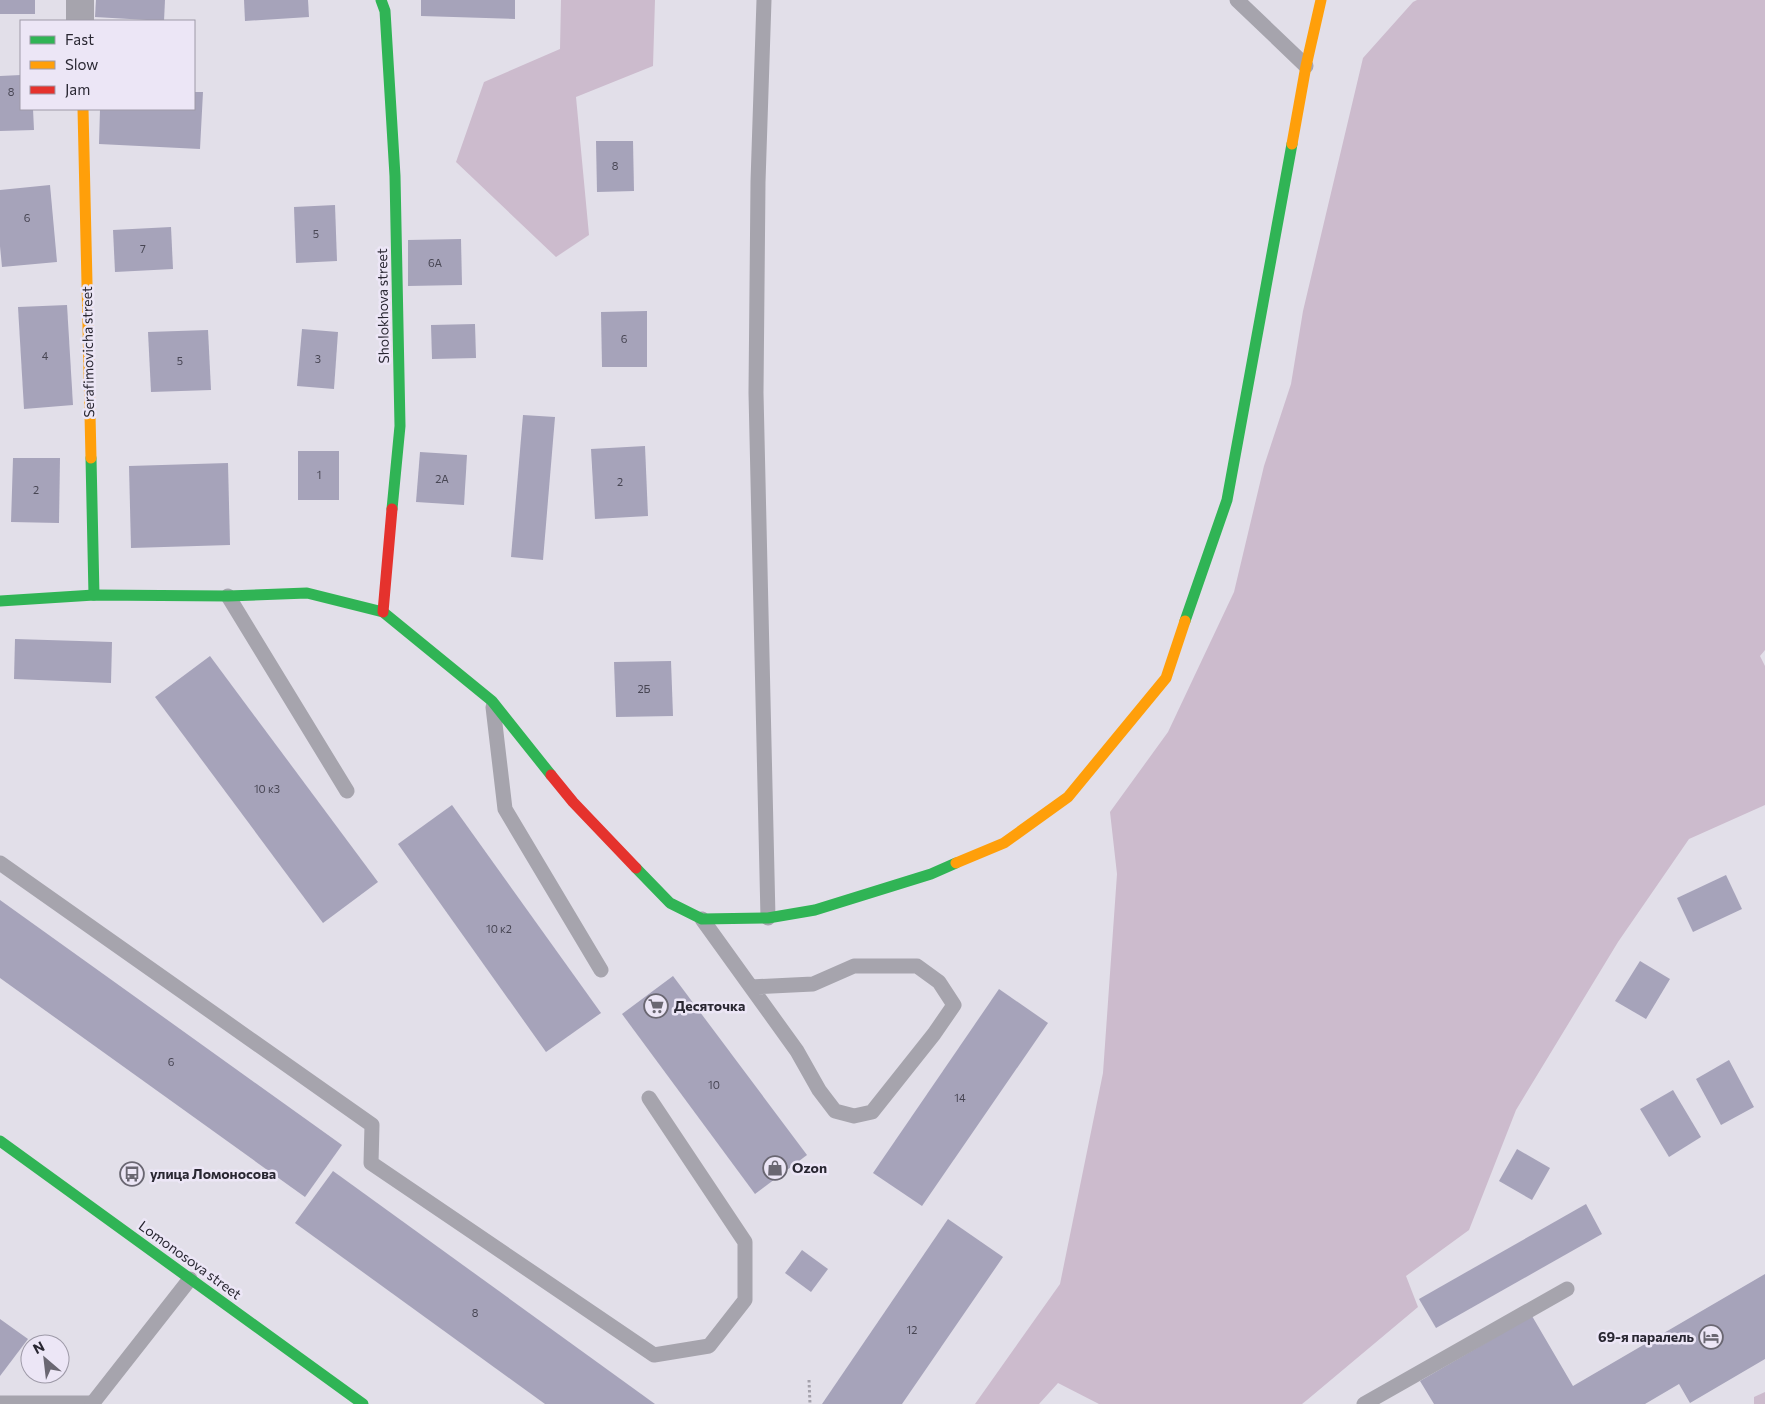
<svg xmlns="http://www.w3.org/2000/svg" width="1765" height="1404" viewBox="0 0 1765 1404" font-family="Commissioner,sans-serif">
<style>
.green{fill:#ccbbcd}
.building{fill:#a6a3ba}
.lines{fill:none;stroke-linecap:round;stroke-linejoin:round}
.path{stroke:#a4a1ab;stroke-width:3;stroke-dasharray:2.5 2.5;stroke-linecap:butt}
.lane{stroke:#a6a4ad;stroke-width:15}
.street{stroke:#a6a4ad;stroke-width:28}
.fast{stroke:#30b455;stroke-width:11}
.slow{stroke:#ff9f0a;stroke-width:11}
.jam{stroke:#e5322d;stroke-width:11}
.labels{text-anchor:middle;stroke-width:5;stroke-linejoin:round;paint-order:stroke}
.number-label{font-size:11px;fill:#484654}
.street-label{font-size:14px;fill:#292732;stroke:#ece6f6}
.poi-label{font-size:14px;font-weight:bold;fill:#292732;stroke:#ece6f6;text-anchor:start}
</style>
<rect width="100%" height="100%" fill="#e2dfe9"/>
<g class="green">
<path d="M561 0H655L653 66 576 97 589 235 556 257 456 162 484 82 560 49Z"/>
<path d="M1417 0H1765V650L1760 656 1765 666V805L1689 839 1618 942 1516 1110 1469 1230 1406 1276 1418 1307 1307 1400 1302 1404H1099L1058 1383 1039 1404H975L1060 1284 1103 1073 1117 874 1110 812 1168 732 1234 592 1264 466 1291 384 1303 311 1363 58 1413 2Z"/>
<path d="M1765 1392V1404H1754V1397Z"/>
</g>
<g class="building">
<rect x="0" y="0" width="35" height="14"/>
<path d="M96 0H165L164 21 95 17Z"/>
<path d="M244 0H308L309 17 245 21Z"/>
<path d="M421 0H515V19L421 16Z"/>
<path d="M21 75V109H33L34 130 0 131V76Z"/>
<path d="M194 92H203L200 149 99 144 100 109H194Z"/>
<path d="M596 141H633L634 191 597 192Z"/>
<path d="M50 185 57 262 2 267 0 246V190Z"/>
<path d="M335 205 337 261 296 263 294 207Z"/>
<path d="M171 227 173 269 115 272 113 230Z"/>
<path d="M461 239 462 285 408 286V240Z"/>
<path d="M67 305 73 405 24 409 18 307Z"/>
<path d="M647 311V367H602L601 312Z"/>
<path d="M475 324 476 358 432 359 431 325Z"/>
<path d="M302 329 338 332 334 389 297 386Z"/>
<path d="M208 330 211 390 151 392 148 332Z"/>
<path d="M523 415 555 417 543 560 511 557Z"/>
<path d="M645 446 648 516 595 519 591 449Z"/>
<rect x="298" y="451" width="41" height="49"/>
<path d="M420 452 467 455 464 505 416 502Z"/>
<path d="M13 458H60L59 523 11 522Z"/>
<path d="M228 463 230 545 131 548 129 466Z"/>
<path d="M15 639 112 642 111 683 14 679Z"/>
<path d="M210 656 378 882 323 923 155 697Z"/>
<path d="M671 661 673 716 616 717 614 662Z"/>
<path d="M452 805 601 1013 546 1052 398 844Z"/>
<path d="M1726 875 1742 909 1693 932 1677 898Z"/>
<path d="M0 900 342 1145 305 1197 0 978Z"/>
<path d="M1640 961 1670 979 1646 1019 1615 1001Z"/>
<path d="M673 976 807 1155 755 1194 622 1014Z"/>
<path d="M999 989 1048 1023 922 1206 873 1173Z"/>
<path d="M1729 1060 1754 1107 1721 1125 1696 1079Z"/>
<path d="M1673 1090 1701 1137 1669 1157 1640 1109Z"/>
<path d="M1517 1149 1550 1168 1532 1200 1499 1181Z"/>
<path d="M333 1171 655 1404H545L295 1223Z"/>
<path d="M1586 1204 1602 1234 1436 1328 1419 1299Z"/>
<path d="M948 1219 1003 1257 902 1404H822Z"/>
<path d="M802 1250 828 1269 811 1292 785 1273Z"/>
<path d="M1765 1274V1359L1690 1403 1679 1384 1645 1404H1434L1420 1381 1532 1316 1573 1386Z"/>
<path d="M0 1319 28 1339 0 1376Z"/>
</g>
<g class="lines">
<path class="path" d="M809 1380 810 1404"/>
<g class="lane">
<path d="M764 0 758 182 756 393 768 918"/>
<path d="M1237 0 1306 66"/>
<path d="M228 596 347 791"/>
<path d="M493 707 505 809 601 970"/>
<path d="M0 863 372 1125 371 1163 654 1355 709 1346 745 1300V1242L649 1098"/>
<path d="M702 919 797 1051 819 1090 835 1111 854 1116 872 1112 934 1034 954 1005 939 982 917 966H854L813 984 751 987"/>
<path d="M0 1403H93"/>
<path d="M92 1404 190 1279"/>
<path d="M1364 1404 1567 1289"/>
</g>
<path class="street" d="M80 0V21"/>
<g class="fast">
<path d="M381 0 385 11 395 176 400 426 392 509"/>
<path d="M91 458 94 595"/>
<path d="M0 601 94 595 228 596 307 593 383 612 492 701 551 775"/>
<path d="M1185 621 1227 500 1292 144"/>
<path d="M636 868 670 903 702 919 768 918 815 910 931 874 956 863"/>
<path d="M0 1141 363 1404"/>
</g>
<g class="slow">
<path d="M83 109 91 458"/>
<path d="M1292 144 1306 66 1321 0"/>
<path d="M956 863 1004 843 1068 797 1166 678 1185 621"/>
</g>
<g class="jam">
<path d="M383 612 392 509"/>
<path d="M551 775 573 802 636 868"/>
</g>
</g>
<defs>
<g id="supermarket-ring" transform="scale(1.25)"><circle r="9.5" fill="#ece6f6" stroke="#6a6772" stroke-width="1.5"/><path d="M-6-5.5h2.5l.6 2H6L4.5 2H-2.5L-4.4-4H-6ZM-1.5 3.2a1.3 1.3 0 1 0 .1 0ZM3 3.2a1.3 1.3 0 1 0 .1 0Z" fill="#6a6772"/></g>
<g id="shop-ring" transform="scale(1.25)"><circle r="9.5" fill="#ece6f6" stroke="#6a6772" stroke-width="1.5"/><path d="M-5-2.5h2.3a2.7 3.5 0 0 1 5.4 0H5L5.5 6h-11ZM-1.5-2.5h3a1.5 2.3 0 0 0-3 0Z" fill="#6a6772"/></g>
<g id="bus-ring" transform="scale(1.25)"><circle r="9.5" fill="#ece6f6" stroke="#6a6772" stroke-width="1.5"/><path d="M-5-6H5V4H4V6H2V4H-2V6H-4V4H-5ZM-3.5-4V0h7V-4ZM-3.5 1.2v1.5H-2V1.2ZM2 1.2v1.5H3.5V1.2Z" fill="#6a6772"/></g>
<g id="hotel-ring" transform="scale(1.25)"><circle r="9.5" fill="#ece6f6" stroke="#6a6772" stroke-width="1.5"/><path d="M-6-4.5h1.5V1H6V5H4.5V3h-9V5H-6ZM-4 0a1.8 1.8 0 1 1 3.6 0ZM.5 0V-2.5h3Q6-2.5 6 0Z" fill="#6a6772"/></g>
</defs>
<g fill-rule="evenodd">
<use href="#supermarket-ring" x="656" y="1006"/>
<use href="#shop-ring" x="775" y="1168"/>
<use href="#bus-ring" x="132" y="1174"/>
<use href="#hotel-ring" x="1711" y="1337"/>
</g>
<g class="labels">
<g class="number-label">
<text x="11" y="96">8</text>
<text x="615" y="170">8</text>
<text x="27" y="222">6</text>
<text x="316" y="238">5</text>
<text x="143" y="253">7</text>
<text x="435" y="267">6А</text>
<text x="624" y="343">6</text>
<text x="45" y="360">4</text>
<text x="318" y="363">3</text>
<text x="180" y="365">5</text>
<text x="319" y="479">1</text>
<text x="442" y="483">2А</text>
<text x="620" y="486">2</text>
<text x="36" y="494">2</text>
<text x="644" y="693">2Б</text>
<text x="267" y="793">10 к3</text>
<text x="499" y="933">10 к2</text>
<text x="171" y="1066">6</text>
<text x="714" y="1089">10</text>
<text x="960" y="1102">14</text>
<text x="475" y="1317">8</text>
<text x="912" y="1334">12</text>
</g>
<g class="street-label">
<text transform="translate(383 306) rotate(-91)" y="5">Sholokhova street</text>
<text transform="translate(88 352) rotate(-91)" y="5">Serafimovicha street</text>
<text transform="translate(190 1260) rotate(36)" y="5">Lomonosova street</text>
</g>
<g class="poi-label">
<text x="674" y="1011">Десяточка</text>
<text x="792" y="1173">Ozon</text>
<text x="150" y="1179">улица Ломоносова</text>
<text x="1694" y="1342" text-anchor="end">69-я паралель</text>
</g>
</g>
<rect x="20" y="20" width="175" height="90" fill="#ece6f6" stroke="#9e9aa8"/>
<rect x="30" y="36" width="25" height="8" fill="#30b455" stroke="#9e9aa8"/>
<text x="65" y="45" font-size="15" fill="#292732">Fast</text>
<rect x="30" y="61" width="25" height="8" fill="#ff9f0a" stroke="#9e9aa8"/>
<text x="65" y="70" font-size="15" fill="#292732">Slow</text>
<rect x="30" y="86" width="25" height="8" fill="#e5322d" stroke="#9e9aa8"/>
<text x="65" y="95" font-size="15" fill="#292732">Jam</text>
<g transform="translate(45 1359) rotate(332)"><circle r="24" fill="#ece6f6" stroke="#9e9aa8"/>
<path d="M0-4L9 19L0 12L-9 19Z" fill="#6a6772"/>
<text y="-8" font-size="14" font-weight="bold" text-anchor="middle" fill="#292732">N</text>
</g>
</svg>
